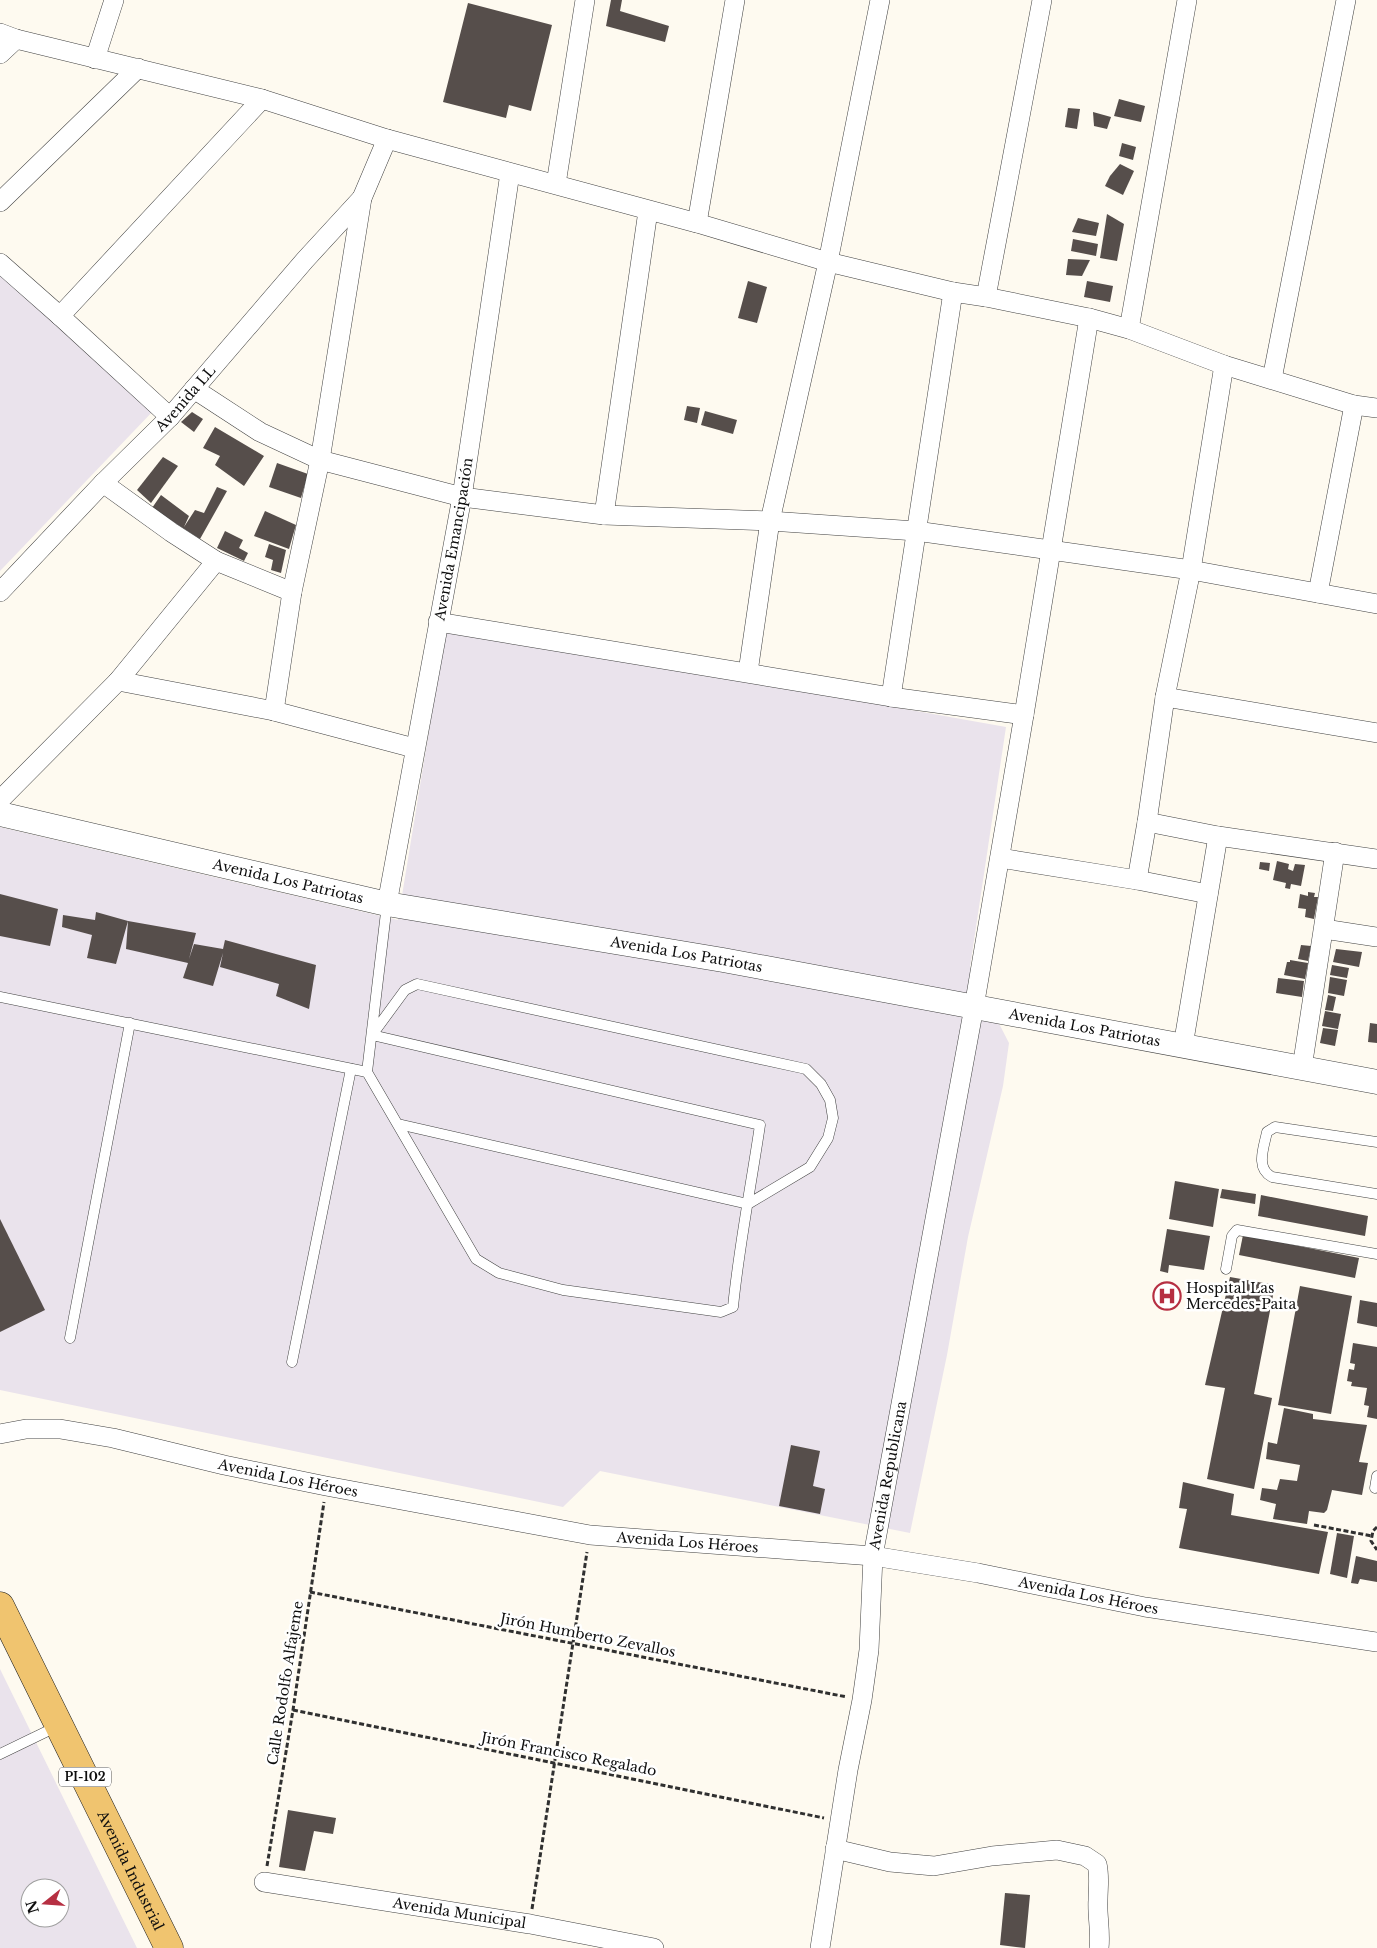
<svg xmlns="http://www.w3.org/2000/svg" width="1377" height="1948" viewBox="0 0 1377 1948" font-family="'Libre Baskerville',serif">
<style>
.industrial{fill:#eae3ec;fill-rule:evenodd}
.building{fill:#564e4b}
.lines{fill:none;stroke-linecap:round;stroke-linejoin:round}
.service-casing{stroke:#414141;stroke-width:11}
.minor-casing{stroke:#414141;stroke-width:20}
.tertiary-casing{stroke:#414141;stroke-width:25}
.primary-casing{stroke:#1f1f1f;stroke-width:29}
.path{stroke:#303030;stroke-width:3;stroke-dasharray:5 2.5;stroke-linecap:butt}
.service{stroke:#fff;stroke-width:10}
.minor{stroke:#fff;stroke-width:19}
.tertiary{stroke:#fff;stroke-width:24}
.primary{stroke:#f0c46f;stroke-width:28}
.labels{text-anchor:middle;stroke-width:5;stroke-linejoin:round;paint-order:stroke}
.shield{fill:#fff;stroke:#565656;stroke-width:1}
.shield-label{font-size:12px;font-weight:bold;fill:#0e0e0e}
.street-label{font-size:14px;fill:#0e0e0e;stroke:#fff}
.poi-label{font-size:14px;fill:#0e0e0e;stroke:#fff;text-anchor:start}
</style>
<rect width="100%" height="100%" fill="#fefaf0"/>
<g class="industrial">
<path d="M0 271 154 410 0 571Z"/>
<path d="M446 627 1006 727 970 967 1009 1043 1003 1086 968 1237 947 1355 910 1533 600 1471 563 1507 0 1390V827L398 920Z"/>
<path d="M0 1669 137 1948H0ZM30 1888H60V1918H30Z"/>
</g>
<g class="building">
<path d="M611 0H622L620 11 669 26 665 42 606 26Z"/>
<path d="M468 3 552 25 531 111 509 105 506 118 443 102Z"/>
<path d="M1119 99 1145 106 1141 122 1114 116Z"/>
<path d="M1068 108 1080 109 1077 129 1065 127Z"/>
<path d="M1093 112 1111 117 1107 129 1094 126Z"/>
<path d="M1122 143 1136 147 1133 160 1119 156Z"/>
<path d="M1120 164 1134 171 1123 195 1105 186 1110 176Z"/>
<path d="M1107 214 1124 224 1117 261 1100 258Z"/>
<path d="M1078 218 1099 223 1096 236 1072 232Z"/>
<path d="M1073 239 1098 244 1096 256 1071 251Z"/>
<path d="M1068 259 1090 260 1082 276 1066 275Z"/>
<path d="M748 281 767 287 757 323 738 318Z"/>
<path d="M1087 281 1113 286 1110 302 1084 297Z"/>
<path d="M687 406 700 408 697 423 684 420Z"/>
<path d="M705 411 737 420 733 434 701 425Z"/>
<path d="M192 412 203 419 194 432 181 422Z"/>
<path d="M215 427 264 456 244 486 215 465 220 456 203 448Z"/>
<path d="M163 457 178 466 151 503 137 490Z"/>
<path d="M277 463 308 474 301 498 269 487Z"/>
<path d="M217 487 227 491 200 539 152 508 161 495 189 516 184 527 195 510 204 513Z"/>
<path d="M265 511 296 525 289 549 254 536Z"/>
<path d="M225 531 243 540 239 548 248 553 244 561 217 548Z"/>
<path d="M269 544 286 550 281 573 271 570 273 560 265 557Z"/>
<path d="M1277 861 1289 864 1288 869 1293 871 1295 864 1305 865 1301 886 1291 884 1290 889 1285 888 1286 883 1273 880Z"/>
<path d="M1260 862 1270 863 1269 871 1259 869Z"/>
<path d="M1308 892 1315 893 1314 897H1318L1314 919 1305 917 1306 909 1298 908 1300 894 1308 896Z"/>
<path d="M0 894 58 909 50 946 0 936Z"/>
<path d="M96 912 128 921 196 933 189 959 194 944 223 949 225 940 316 965 309 1009 276 996 279 984 220 967 223 953 213 986 183 978 188 963 126 949 128 921 116 964 87 958 92 935 62 927 63 915 95 920Z"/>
<path d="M1301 945 1311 946 1308 961 1298 959Z"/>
<path d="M1336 949 1362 952 1359 967 1333 962Z"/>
<path d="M1290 960 1308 963 1305 979 1284 975 1287 962H1290Z"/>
<path d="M1332 965 1349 968 1347 978 1330 975Z"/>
<path d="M1330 977 1347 980 1344 996 1328 993Z"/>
<path d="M1278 978 1304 981 1302 997 1276 993Z"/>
<path d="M1328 995 1336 997 1333 1011 1325 1010Z"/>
<path d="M1325 1011 1341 1014 1338 1029 1322 1026Z"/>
<path d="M1370 1023 1377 1024V1043L1368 1042Z"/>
<path d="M1323 1028 1338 1030 1335 1046 1320 1043Z"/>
<path d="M1175 1181 1219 1189 1213 1227 1169 1219Z"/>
<path d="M1222 1189 1256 1194 1255 1204 1220 1198Z"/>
<path d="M1261 1195 1368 1216 1365 1236 1258 1216Z"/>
<path d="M0 1219 45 1310 0 1332Z"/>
<path d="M1167 1229 1210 1236 1204 1270 1169 1265 1168 1273 1160 1271Z"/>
<path d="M1243 1235 1359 1258 1355 1278 1239 1255Z"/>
<path d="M1230 1277 1275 1285 1254 1394 1272 1398 1254 1489 1207 1479 1225 1388 1205 1385Z"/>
<path d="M1300 1286 1352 1296 1331 1414 1278 1405Z"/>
<path d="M1360 1300 1377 1303V1327L1357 1323Z"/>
<path d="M1353 1343 1377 1347V1419L1367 1417 1369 1406 1364 1405 1367 1388 1351 1386 1352 1382 1347 1381 1349 1369 1354 1370 1355 1364 1350 1363Z"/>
<path d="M1284 1408 1313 1414V1419L1367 1425 1359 1462 1368 1463 1362 1495 1332 1490 1327 1510 1324 1513 1309 1511 1307 1524 1273 1519 1276 1504 1260 1500 1262 1488 1277 1490 1280 1479 1297 1481 1300 1465 1266 1459 1268 1442 1277 1444Z"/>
<path d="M791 1445 820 1451 813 1486 825 1489 820 1514 779 1506Z"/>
<path d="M1183 1482 1234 1494 1231 1515 1328 1532 1319 1574 1179 1548 1187 1509 1179 1508Z"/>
<path d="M1337 1533 1354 1536 1347 1578 1330 1574Z"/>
<path d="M1356 1556 1377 1561V1582L1360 1579 1358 1584 1351 1583Z"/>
<path d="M288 1810 336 1818 333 1834 314 1831 305 1871 279 1867Z"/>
<path d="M1005 1893 1030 1895 1025 1948 1000 1945Z"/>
</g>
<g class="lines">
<g class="service-casing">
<g id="service">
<path d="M387 904 367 1072 476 1259 499 1273 563 1290 721 1312 733 1307C739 1246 751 1186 760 1125L372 1035 405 990 417 984 806 1069 821 1084 830 1100 833 1118 828 1138 810 1167 748 1204 398 1124"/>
<path d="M0 997 367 1072"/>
<path d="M1377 1142 1275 1127 1267 1132C1264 1147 1255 1168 1272 1177L1377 1194"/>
<path d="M1226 1269 1232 1236 1237 1230 1377 1254"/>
<path d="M70 1338 130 1023"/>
<path d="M292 1362 351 1069"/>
<path d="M1375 1488 1377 1476"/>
<path d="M0 1754 58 1726"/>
</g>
</g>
<g class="minor-casing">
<g id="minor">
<path d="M0 33 16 39 262 99 387 139 697 223 828 262 953 292 986 297 1089 318 1129 329 1224 365 1354 405 1377 408"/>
<path d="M0 54 16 39"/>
<path d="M95 59 114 0"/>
<path d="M556 184 585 0"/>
<path d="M0 202 138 68"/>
<path d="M697 223 735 0"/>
<path d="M0 263 60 316 170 417"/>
<path d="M986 297 1042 0"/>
<path d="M60 316 262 99"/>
<path d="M1129 329 1187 0"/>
<path d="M1272 379 1346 0"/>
<path d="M194 389 260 432 320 460 462 497 604 515 770 521 916 531 1191 570 1377 604"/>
<path d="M103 483 171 532 216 561 292 592"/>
<path d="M604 515 648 211"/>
<path id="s1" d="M0 592 103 483 170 417 305 260 362 198"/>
<path d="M1318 593 1354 405"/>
<path d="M438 622 891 697 1024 715"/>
<path d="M748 672 770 521 828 262 880 0"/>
<path d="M118 681 274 711 414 748"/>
<path d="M891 697 953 292"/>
<path d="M1165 697 1377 733"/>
<path d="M274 711 292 592 320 460 362 198 387 139"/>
<path d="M0 800 118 681 216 561"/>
<path d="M1147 822 1218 836 1377 859"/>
<path d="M1000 858 1137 880 1208 894"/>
<path d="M1137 880 1147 822 1165 697 1191 570 1224 365"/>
<path id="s2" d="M387 904 462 497 510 173"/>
<path d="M1324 929 1377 937"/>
<path d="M1183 1046 1218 836"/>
<path d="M1302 1068 1335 852"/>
<path id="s3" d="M0 1434 26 1429H60L113 1438 224 1465 326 1486 590 1535 873 1556 978 1573 1145 1607 1377 1642"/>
<path d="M835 1849 890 1862 934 1866 992 1856 1057 1850 1085 1856 1097 1864C1100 1877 1098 1887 1098 1900 1097 1916 1101 1932 1099 1948"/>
<path id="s4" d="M264 1882 530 1924 654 1948"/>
<path id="s5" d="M820 1948 848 1770 862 1700 869 1650 873 1556 974 1007 1024 715 1089 318"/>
</g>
</g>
<g class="tertiary-casing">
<g id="tertiary">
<path id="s6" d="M0 814 387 904 723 960 1377 1082"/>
</g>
</g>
<g class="primary-casing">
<g id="primary">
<path id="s7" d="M0 1606 169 1948"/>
</g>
</g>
<g class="path">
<path d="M1314 1525 1372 1536"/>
<path d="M1377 1527 1373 1531 1371 1541 1377 1550"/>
<path d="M310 1592 847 1697"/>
<path d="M293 1710 824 1818"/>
<path d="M267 1866 293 1710 324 1502"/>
<path d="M532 1909 587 1552"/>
</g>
<use href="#service" class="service"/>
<use href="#minor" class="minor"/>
<use href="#tertiary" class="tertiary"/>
<use href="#primary" class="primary"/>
</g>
<defs>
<g id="hospital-ring" transform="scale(1.4375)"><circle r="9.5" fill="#fff" stroke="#b62f42" stroke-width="1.5"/><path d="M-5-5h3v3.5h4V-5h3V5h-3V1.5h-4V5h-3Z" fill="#b62f42"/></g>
</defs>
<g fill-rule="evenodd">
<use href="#hospital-ring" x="1167" y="1296"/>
</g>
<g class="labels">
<rect class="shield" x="59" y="1767.5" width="52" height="19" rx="4"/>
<g class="shield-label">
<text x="85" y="1781">PI-102</text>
</g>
<g class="street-label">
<text dy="5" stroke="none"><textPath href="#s1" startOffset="268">Avenida LL</textPath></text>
<text dy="5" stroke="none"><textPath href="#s2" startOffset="371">Avenida Emancipación</textPath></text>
<text dy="5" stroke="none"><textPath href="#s6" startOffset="296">Avenida Los Patriotas</textPath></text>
<text dy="5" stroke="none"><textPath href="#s6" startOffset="701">Avenida Los Patriotas</textPath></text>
<text dy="5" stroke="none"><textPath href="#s6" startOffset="1106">Avenida Los Patriotas</textPath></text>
<text dy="5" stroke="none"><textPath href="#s5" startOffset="478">Avenida Republicana</textPath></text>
<text dy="5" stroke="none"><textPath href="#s3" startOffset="294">Avenida Los Héroes</textPath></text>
<text dy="5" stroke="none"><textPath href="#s3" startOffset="699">Avenida Los Héroes</textPath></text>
<text dy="5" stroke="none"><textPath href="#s3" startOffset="1104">Avenida Los Héroes</textPath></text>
<text transform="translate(588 1635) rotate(11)" y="5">Jirón Humberto Zevallos</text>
<text transform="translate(285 1683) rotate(-81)" y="5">Calle Rodolfo Alfajeme</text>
<text transform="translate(569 1754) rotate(11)" y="5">Jirón Francisco Regalado</text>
<text dy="5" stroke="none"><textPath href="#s7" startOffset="295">Avenida Industrial</textPath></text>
<text dy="5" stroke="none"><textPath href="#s4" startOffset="198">Avenida Municipal</textPath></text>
</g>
<g class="poi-label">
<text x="1186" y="1293">Hospital Las<tspan x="1186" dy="16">Mercedes-Paita</tspan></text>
</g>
</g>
<g transform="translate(45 1903) rotate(253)"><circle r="24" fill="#ffffff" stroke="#9f9f9f"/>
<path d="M0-4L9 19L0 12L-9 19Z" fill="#b62f42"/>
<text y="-8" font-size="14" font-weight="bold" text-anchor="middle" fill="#0e0e0e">N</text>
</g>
</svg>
